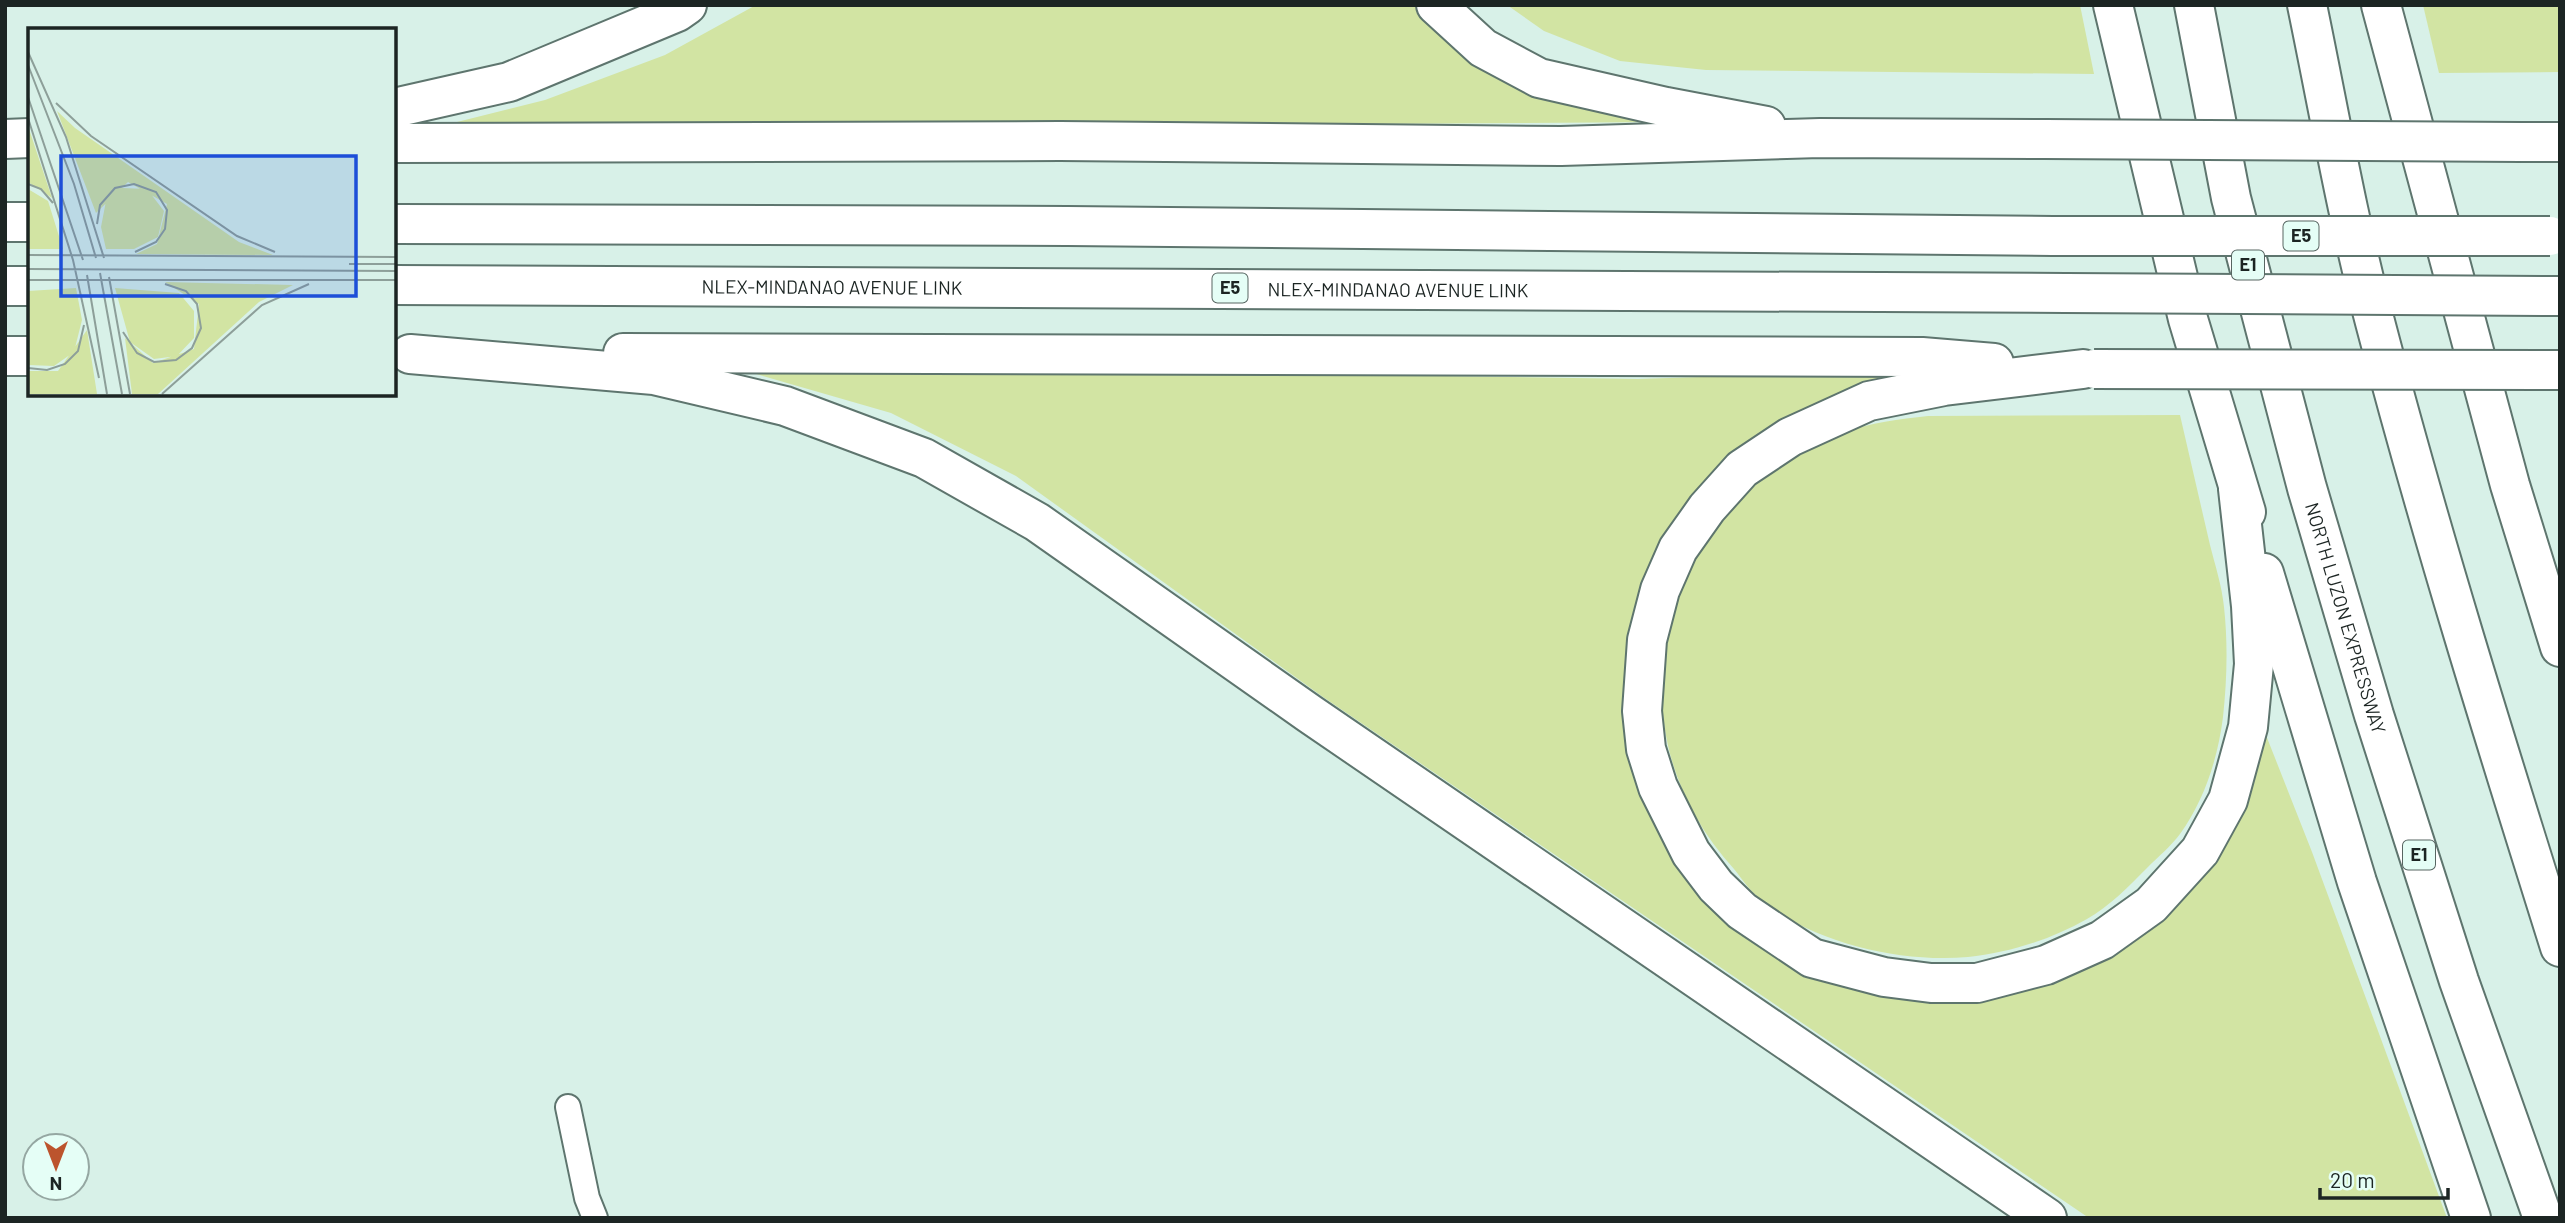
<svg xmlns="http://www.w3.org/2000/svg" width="2565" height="1223" viewBox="0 0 2565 1223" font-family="Barlow,sans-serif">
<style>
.green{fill:#d2e4a3}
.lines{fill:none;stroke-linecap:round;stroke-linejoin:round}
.lane-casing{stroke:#5e756e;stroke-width:28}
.highway-casing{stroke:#5e756e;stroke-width:42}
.lane{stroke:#fff;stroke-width:24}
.highway{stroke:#fff;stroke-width:38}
.highway-bridge-casing{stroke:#5e756e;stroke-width:42;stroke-linecap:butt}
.highway-bridge{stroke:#fff;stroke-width:38}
.labels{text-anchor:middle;stroke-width:5;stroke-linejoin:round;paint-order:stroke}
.shield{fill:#e5fef6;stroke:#586662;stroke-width:2}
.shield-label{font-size:18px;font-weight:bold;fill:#1c2523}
.street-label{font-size:19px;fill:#1c2523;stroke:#e5fef6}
.inset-road{fill:none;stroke:#8d9f99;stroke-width:2}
.view{fill:#1d4ed8;fill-opacity:0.15;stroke:#1d4ed8;stroke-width:3.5}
.inset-edge{fill:none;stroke:#1c2523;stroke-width:3.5}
</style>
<rect width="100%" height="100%" fill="#d8f1e8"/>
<g class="green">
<path d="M756 5H1415L1468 56 1664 122 425 130 545 100 665 55Z"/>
<path d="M1507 5H2080L2094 74 1706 70 1620 61 1544 31Z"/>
<path d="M2423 5H2560V72L2439 73Z"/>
<path d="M725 365 1638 379 1919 370 1782 421 1644 582 1676 862 1882 993 2112 952 2262 725 2312 852 2447 1218H2089L1323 697 1016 476 891 413Z"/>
<path d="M2180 415C2190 458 2200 502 2210 545 2215 565 2222 586 2224 607 2228 643 2227 681 2223 717 2218 758 2204 801 2180 834 2171 846 2158 857 2147 868 2130 885 2109 907 2087 919 2052 939 2009 953 1968 957 1900 963 1813 943 1760 899 1750 891 1742 879 1734 869 1656 783 1642 675 1688 569 1716 507 1778 453 1843 432 1871 423 1899 419 1928 416Z"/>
</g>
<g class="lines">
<g class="lane-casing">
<path id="lane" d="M568 1107 587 1198 595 1218"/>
</g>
<g class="highway-casing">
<g id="highway">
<path d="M1436 5 1483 48 1539 78 1666 107 1766 126"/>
<path d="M2113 5 2188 319 2246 512"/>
<path id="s1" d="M2194 5 2231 198 2307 488 2374 715 2459 981 2543 1218"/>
<path d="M2307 5C2329 111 2347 217 2375 322 2430 532 2495 740 2560 947"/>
<path d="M2381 5 2510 485 2560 647"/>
<path d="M394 108 509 82 677 12 687 5"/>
<path d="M5 139 30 138"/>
<path d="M2521 142H2560"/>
<path d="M394 143 1060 141 1561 146 1820 138 2045 139"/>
<path d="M5 222H30"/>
<path d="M394 224 1068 226 2053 236"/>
<path id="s2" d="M394 285 2066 293"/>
<path d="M5 286H30"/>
<path d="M623 353 1922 357 1994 363"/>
<path d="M410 354 654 375 785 406 924 458 1037 522 1310 714 2047 1218"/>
<path d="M5 356H30"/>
<path d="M2083 369 1944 386 1869 401 1790 437 1742 469 1707 508 1678 549 1660 590 1647 640 1642 711 1646 749 1658 787 1691 853 1716 886 1742 911 1812 958 1884 977 1931 983H1977L2046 965 2102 940 2151 905 2200 851 2228 800 2248 727 2254 664 2251 606 2238 489"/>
<path d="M2264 573 2357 882 2471 1218"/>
</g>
</g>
<use href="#lane" class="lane"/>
<use href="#highway" class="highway"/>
<g class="highway-bridge-casing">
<g id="highway-bridge">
<path d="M2045 139 2521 142"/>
<path d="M2053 236H2550"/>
<path d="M2066 293 2560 296"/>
<path d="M2094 369 2560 370"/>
</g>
</g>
<use href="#highway-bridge" class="highway-bridge"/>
</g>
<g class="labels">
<g class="shield">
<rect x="2283.5" y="221.5" width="35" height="29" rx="5"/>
<rect x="2232" y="250.5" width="32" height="29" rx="5"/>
<rect x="1212.5" y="273.5" width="35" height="29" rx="5"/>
<rect x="2403" y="840.5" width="32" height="29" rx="5"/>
</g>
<g class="shield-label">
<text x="2301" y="242">E5</text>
<text x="2248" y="271">E1</text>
<text x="1230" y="294">E5</text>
<text x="2419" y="861">E1</text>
</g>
<g class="street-label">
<text dy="7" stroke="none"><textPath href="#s2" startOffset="438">NLEX-MINDANAO AVENUE LINK</textPath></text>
<text dy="7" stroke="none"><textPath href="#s2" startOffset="1004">NLEX-MINDANAO AVENUE LINK</textPath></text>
<text dy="7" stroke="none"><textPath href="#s1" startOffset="632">NORTH LUZON EXPRESSWAY</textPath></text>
</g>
</g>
<g transform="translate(28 28)">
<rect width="368" height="368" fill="#d8f1e8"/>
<path d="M29 83 47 100 211 214 245 227 108 226 129 216 139 176 100 154 68 185ZM0 98 24 170 0 154ZM94 160 119 161 136 183 130 209 106 221H78L73 199 78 173ZM0 161 20 173 35 221H0ZM137 254 265 257 231 274 130 366H104L97 310 125 335 166 321 171 276ZM48 260 54 292 46 324 26 338 0 337V263ZM87 260 151 265 166 283V310L149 328 126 331 102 314ZM59 302 69 366H2L0 343H30Z" fill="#d2e4a3"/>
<path class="inset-road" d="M0 24 38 109 76 230M0 37 46 156 68 230M0 69 55 232M28 75 63 108 209 208 247 224M0 90 45 232 71 350M0 156 13 161 25 175M69 196 72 177 87 160 106 156 128 164 139 182 137 201 128 214 107 224M0 227 368 229M321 236H368M0 241 368 243M72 245 94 366M59 247 79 366M81 249 102 366M0 252H368M95 304 109 325 126 334 148 332 164 320 173 300 169 276 158 263 137 256M0 340 19 342 37 336 50 323 56 297M134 366 234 277 281 256"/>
<path class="view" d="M33 128H328V268H33Z"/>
<rect width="368" height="368" class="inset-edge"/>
</g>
<rect width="2565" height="1223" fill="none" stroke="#1c2523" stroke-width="14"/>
<g transform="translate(56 1167) rotate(180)"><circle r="33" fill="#e5fef6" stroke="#95a7a2" stroke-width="2"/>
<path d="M0-5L12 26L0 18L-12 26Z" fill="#bc542d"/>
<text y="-10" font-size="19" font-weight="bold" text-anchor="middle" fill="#1c2523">N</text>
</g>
<path d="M2320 1188v10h128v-10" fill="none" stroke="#1c2523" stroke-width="3.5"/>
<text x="2330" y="1188" font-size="21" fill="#1c2523" stroke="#e5fef6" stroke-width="5" paint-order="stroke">20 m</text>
</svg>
